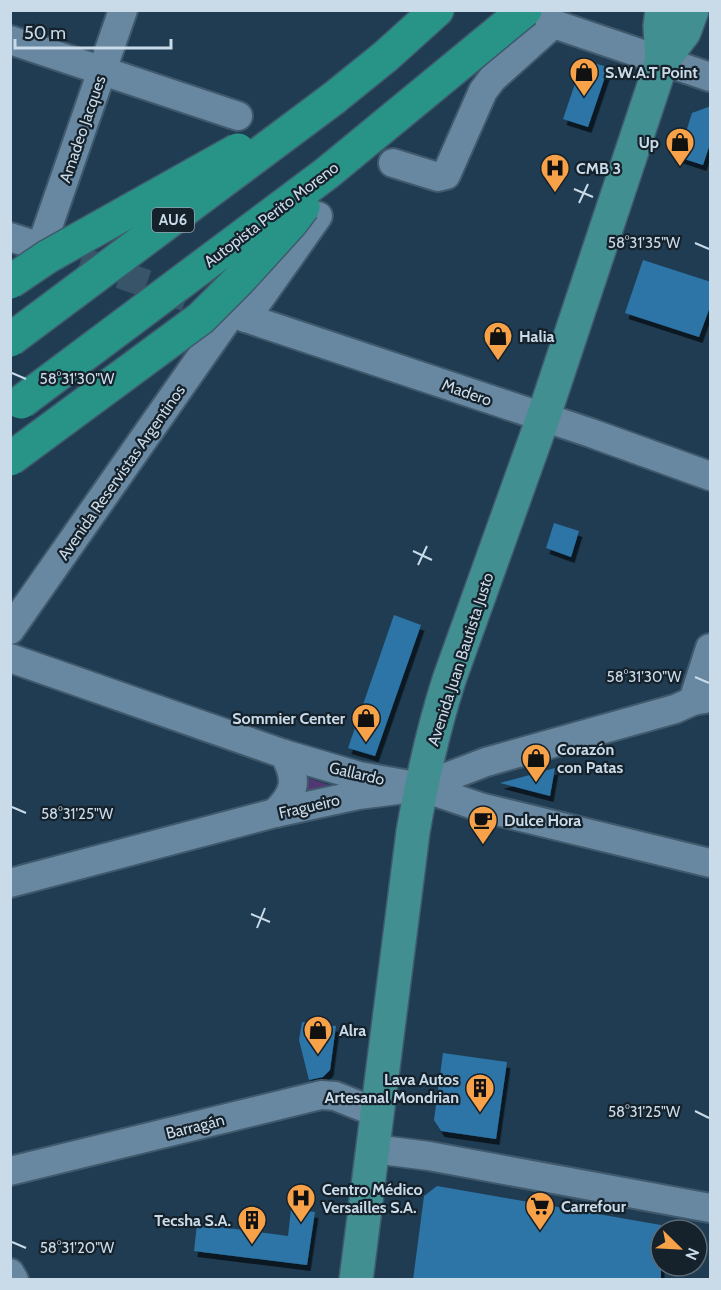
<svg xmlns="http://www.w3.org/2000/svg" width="721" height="1290" viewBox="0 0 721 1290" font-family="Cabin,sans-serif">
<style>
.green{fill:#533773}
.building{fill:#2d74a7;filter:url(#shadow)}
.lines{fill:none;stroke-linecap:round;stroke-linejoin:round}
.minor-tunnel{stroke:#385468;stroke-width:28;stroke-dasharray:28 14;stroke-linecap:butt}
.minor-casing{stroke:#40596c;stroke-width:32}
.major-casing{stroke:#40596c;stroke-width:36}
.highway-casing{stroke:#40596c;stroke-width:36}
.minor{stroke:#6887a0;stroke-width:28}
.major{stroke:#418f91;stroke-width:33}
.highway{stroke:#279487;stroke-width:33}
.highway-bridge-casing{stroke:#40596c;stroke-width:36;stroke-linecap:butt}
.highway-bridge{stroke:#279487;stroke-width:33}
.ticks{fill:none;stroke:#c9dae8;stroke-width:2}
.labels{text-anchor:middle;stroke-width:4.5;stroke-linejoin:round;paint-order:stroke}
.shield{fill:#15212b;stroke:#93a2af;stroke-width:1.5}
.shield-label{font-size:15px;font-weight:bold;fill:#c9dae8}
.poi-label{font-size:16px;font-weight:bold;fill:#c9dae8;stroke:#15212b;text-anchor:start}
.street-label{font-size:16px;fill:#c9dae8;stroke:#15212b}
.ticks-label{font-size:15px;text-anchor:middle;fill:#c9dae8;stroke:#15212b;stroke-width:4.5;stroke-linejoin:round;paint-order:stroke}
</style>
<defs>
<filter id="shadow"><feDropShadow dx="3.5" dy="6" stdDeviation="0" flood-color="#0009"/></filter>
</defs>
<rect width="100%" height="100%" fill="#1f3c52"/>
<path class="green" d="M299 775 329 785 296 794Z"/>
<g class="building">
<path d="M583 60 604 66 606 74 588 127 563 119Z"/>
<path d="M711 106V141L703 165 678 157 692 113Z"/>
<path d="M643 260 711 282V304L699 337 625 313Z"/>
<path d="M554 523 579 531 571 557 546 548Z"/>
<path d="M394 615 421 625 375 756 348 748Z"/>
<path d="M555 768 550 796 500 783Z"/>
<path d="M302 1022 336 1026 330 1070 323 1077 309 1080 299 1040Z"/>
<path d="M443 1053 507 1062 496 1139 441 1131 434 1120Z"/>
<path d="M437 1186 661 1225V1280H413L424 1196Z"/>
<path d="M291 1209 315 1212 307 1265 194 1251 197 1224 288 1236Z"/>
</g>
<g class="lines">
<path class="minor-tunnel" d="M41 247 222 310"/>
<g class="minor-casing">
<g id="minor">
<path d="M536 18 710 77"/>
<path d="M10 40 238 116"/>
<path d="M393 163 438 177 446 175 483 91 492 79 553 24"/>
<path d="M10 237 41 247 123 10"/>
<path d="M222 310 591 433 710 476"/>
<path d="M246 318 318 216"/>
<path d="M10 630 231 314"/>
<path d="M10 658 284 754 359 776 421 787 480 807 710 863"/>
<path d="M693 701 710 648"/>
<path d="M275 813C296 793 298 779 284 754"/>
<path d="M10 883 275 813 358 795 421 787 486 762 675 709 693 701 710 698"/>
<path d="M374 1149 429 1156 710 1208"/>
<path d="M10 1171 321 1095 335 1096 378 1113"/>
<path d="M10 1273 14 1280"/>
</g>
</g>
<g class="major-casing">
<g id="major">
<path d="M662 61 660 26 662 10"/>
<path d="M356 1280 413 832C422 780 433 730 449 680L543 418 662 61 684 32 692 10"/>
</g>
</g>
<g class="highway-casing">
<path id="highway" d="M334 98 386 56 437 10"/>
</g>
<use href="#minor" class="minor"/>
<use href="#major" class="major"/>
<use href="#highway" class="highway"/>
<g class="highway-bridge-casing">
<g id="highway-bridge">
<path d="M10 282 47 257 238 150"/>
<path d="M10 340 334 98"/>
<path d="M21 402 327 173 525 10"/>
<path d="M10 459 201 318 240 279 291 223 303 207"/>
</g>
</g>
<use href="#highway-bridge" class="highway-bridge"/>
</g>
<path class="ticks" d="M574 189 593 197M579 203 588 184M695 243 709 249M12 373 26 379M413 551 432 560M418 565 427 546M695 677 709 683M12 807 26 813M251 914 270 922M257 928 265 908M695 1111 709 1118M12 1242 26 1248"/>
<defs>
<g id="shop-pin" transform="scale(1.5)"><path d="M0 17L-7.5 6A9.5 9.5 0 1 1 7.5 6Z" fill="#f7a149" stroke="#15212b"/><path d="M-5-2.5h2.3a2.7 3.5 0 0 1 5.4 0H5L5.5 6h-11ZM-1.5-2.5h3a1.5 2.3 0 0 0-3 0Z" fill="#111"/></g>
<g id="hospital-pin" transform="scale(1.5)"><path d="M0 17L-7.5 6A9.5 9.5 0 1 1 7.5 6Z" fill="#f7a149" stroke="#15212b"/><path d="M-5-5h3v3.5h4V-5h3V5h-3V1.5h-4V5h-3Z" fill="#111"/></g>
<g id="cafe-pin" transform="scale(1.5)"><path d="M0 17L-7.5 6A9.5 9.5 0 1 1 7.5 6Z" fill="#f7a149" stroke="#15212b"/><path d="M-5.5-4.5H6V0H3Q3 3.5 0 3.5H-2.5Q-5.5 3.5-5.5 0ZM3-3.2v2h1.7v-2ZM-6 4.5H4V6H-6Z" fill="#111"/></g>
<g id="building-pin" transform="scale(1.5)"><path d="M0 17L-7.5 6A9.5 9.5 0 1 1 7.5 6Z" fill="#f7a149" stroke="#15212b"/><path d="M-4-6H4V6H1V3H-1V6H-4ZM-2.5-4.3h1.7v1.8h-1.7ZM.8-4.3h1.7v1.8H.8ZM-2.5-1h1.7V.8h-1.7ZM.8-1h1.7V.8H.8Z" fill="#111"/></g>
<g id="supermarket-pin" transform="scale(1.5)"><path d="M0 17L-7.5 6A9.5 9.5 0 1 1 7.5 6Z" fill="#f7a149" stroke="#15212b"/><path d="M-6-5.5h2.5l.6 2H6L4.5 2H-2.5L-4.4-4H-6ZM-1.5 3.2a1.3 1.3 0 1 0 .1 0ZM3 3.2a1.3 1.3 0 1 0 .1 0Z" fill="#111"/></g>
</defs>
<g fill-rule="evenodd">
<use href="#shop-pin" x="584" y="72"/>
<use href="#shop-pin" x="680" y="142"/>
<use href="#hospital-pin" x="555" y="168"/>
<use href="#shop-pin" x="498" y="336"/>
<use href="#shop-pin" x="366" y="718"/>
<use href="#shop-pin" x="536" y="758"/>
<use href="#cafe-pin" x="483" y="820"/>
<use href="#shop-pin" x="318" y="1030"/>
<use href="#building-pin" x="480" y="1088"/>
<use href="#hospital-pin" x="301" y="1198"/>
<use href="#supermarket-pin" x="540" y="1206"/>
<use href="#building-pin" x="252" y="1220"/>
</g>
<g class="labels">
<rect class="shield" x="152" y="208" width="42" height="24" rx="4.5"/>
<g class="shield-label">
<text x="173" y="225">AU6</text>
</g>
<g class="poi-label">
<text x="605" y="78">S.W.A.T Point</text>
<text x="659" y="148" text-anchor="end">Up</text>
<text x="576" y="174">CMB 3</text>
<text x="519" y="342">Halia</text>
<text x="345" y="724" text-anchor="end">Sommier Center</text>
<text x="557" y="755">Corazón<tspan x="557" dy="18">con Patas</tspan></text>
<text x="504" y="826">Dulce Hora</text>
<text x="339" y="1036">Alra</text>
<text x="459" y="1085" text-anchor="end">Lava Autos<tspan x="459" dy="18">Artesanal Mondrian</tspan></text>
<text x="322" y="1195">Centro Médico<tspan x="322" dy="18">Versailles S.A.</tspan></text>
<text x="561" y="1212">Carrefour</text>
<text x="231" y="1226" text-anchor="end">Tecsha S.A.</text>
</g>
<g class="street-label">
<text transform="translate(82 129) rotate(-71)" y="6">Amadeo Jacques</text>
<text transform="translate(271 214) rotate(-37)" y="6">Autopista Perito Moreno</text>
<text transform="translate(467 392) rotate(19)" y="6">Madero</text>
<text transform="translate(121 472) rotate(-55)" y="6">Avenida Reservistas Argentinos</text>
<text transform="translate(460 659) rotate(-72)" y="6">Avenida Juan Bautista Justo</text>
<text transform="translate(357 773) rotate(13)" y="6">Gallardo</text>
<text transform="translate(309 806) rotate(-13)" y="6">Fragueiro</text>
<text transform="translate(195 1126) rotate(-14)" y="6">Barragán</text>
</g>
</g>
<g class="ticks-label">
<text x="644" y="248">58°31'35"W</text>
<text x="77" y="384">58°31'30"W</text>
<text x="644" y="682">58°31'30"W</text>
<text x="77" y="819">58°31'25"W</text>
<text x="644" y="1117">58°31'25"W</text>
<text x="77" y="1253">58°31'20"W</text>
</g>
<rect width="721" height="1290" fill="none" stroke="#c9dae8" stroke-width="24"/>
<g transform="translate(679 1248) rotate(114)"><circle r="28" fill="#15212b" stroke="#5d6b77" stroke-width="1.5"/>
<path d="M0-4.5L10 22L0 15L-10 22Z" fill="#f7a149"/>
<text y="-9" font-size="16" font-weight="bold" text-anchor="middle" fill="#c9dae8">N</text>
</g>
<path d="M15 39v9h156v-9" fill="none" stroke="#c9dae8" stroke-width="3"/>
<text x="24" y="39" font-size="18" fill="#c9dae8" stroke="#15212b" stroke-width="4.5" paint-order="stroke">50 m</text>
</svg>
